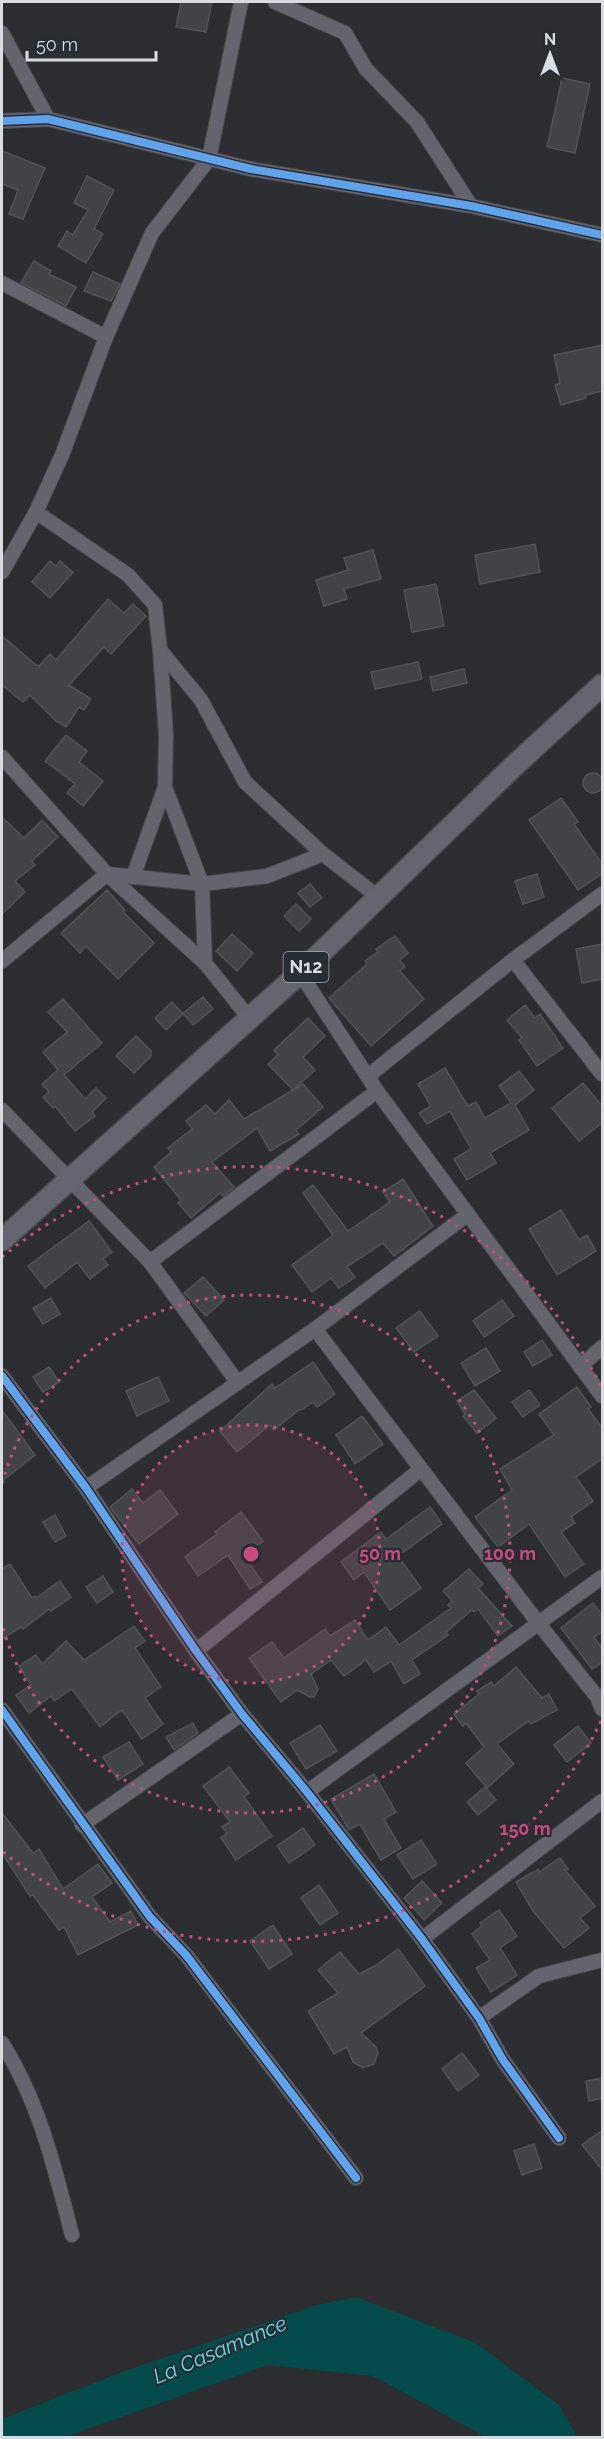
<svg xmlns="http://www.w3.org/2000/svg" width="604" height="2439" viewBox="0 0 604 2439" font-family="Raleway,sans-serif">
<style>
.water{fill:#064b4c}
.building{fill:#414346;stroke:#505355;stroke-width:1.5}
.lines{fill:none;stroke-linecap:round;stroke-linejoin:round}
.minor-casing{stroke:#494a4d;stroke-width:16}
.primary-casing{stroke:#494a4d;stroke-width:24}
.minor{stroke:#64646f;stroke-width:14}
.primary{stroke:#656471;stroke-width:21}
.cycleway-casing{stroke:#292d35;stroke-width:11}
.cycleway{stroke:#60a3ed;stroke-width:8}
.ring{fill:none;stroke:#c8497c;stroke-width:3;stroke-dasharray:3 6}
.labels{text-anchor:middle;stroke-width:4.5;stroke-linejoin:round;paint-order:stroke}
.shield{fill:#292d35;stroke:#a4a8ad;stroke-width:1.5}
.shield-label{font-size:18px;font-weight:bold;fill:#d9dce1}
.water-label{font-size:21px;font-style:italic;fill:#62dfe1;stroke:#292d35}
.centre{fill:#c8497c;stroke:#292d35;stroke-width:3}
.ring-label{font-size:18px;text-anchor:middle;font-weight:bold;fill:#c8497c;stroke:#292d35;stroke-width:4.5;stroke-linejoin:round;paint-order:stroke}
</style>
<rect width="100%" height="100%" fill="#2c2e32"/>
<path class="water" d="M356 2297 476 2343 559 2405 577 2437H486L373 2376 267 2365 65 2437H2V2419L114 2375 313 2306Z"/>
<g class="building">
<path d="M181 2H212L206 32 176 27Z"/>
<path d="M562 78 590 84 575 153 547 147Z"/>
<path d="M2 151 45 168 23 219 9 214 18 190 2 184Z"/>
<path d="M87 176 114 190 94 229 103 234 86 263 58 246 67 231 73 235 88 210 74 203Z"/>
<path d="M34 261 51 271 49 274 76 287 66 306 21 283Z"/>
<path d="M93 272 120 284 111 301 84 291Z"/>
<path d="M603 345V391L585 395 586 398 561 405 555 385 560 383 554 355Z"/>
<path d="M535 544 540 572 480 584 475 555Z"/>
<path d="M373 550 381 579 344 589 347 599 324 606 316 580 348 570 344 558Z"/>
<path d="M50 561 56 566 60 561 73 572 50 598 32 582Z"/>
<path d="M436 584 444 626 412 632 404 590Z"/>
<path d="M108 599 124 613 133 604 146 616 111 654 104 647 69 685 91 699 84 710 79 707 66 727 56 721 30 695 23 702 2 685V636L36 665 39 666 50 654 56 660Z"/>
<path d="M418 662 422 679 375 689 371 672Z"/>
<path d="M464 669 467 683 433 691 430 677Z"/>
<path d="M66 735 87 751 79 762 103 781 83 806 67 793 75 784 45 761Z"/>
<circle cx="593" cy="783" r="10"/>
<path d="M561 798 578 822 574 824 603 865V873L578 890 529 820Z"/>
<path d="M2 817 24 838 42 820 58 837 32 861 35 865 15 881 25 892 2 914Z"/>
<path d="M537 874 544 897 523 904 515 881Z"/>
<path d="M310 884 322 898 310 907 298 893Z"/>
<path d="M107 890 125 910 123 912 154 943 118 979 86 946 80 953 61 933Z"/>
<path d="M296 904 311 919 299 931 284 916Z"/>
<path d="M232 934 253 953 237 971 216 951Z"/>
<path d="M395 936 408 953 400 960 405 967 400 971 424 999 371 1046 329 998 367 964 365 961 378 952 376 949Z"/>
<path d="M603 944V979L582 983 576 949Z"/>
<path d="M203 997 213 1009 193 1025 183 1013Z"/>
<path d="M63 999 102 1043 64 1075 85 1099 96 1088 106 1098 92 1112 95 1116 75 1131 55 1106 53 1108 43 1097 49 1092 42 1084 58 1070 43 1052 67 1032 48 1012Z"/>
<path d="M172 1002 183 1014 166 1030 155 1018Z"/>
<path d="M525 1005 535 1018 540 1014 563 1048 537 1066 519 1040 522 1038 507 1020Z"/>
<path d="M308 1018 325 1036 303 1057 315 1070 293 1090 303 1084 323 1107 296 1130 299 1134 270 1151 257 1128 212 1162 234 1187 223 1196 220 1193 191 1218 178 1203 181 1200 154 1167 171 1152 168 1148 192 1129 186 1121 206 1105 215 1114 229 1100 244 1119 293 1090 268 1064 278 1055 274 1050Z"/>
<path d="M136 1036 151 1051V1056L134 1073 116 1056Z"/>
<path d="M445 1068 468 1106 476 1102 485 1118 511 1103 499 1086 519 1071 534 1090 515 1105 529 1130 490 1153 496 1163 467 1180 454 1159 471 1149 450 1111 427 1124 419 1113 431 1106 418 1084Z"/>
<path d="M583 1083 603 1107V1122L579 1141 552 1108Z"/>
<path d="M403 1179 433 1226 394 1256 383 1243 347 1267 355 1277 339 1288 331 1278 312 1292 292 1265 333 1235 303 1193 313 1185 348 1231 390 1202 383 1192Z"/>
<path d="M561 1210 579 1240 587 1235 596 1251 557 1275 529 1229Z"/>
<path d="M89 1221 112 1252 103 1259 108 1265 90 1279 77 1262 45 1288 28 1266Z"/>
<path d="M203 1277 224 1300 206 1316 184 1293Z"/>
<path d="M51 1298 60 1314 43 1324 33 1308Z"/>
<path d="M502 1300 514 1316 484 1337 473 1321Z"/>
<path d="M420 1311 438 1336 414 1352 396 1328Z"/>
<path d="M542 1340 552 1355 533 1366 524 1352Z"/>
<path d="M486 1348 500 1371 475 1386 461 1363Z"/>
<path d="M313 1362 335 1394 317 1407 313 1402 301 1410 300 1409 274 1430 270 1425 237 1452 220 1431 272 1384 275 1388Z"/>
<path d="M49 1367 59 1382 43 1392 33 1377Z"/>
<path d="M158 1377 169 1401 137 1416 126 1391Z"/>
<path d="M577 1387 591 1407 588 1409 603 1429V1458L576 1477 593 1501 571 1517 575 1523 561 1532 584 1564 565 1577 529 1524 498 1547 475 1517 512 1490 500 1469 554 1435 539 1414Z"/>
<path d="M474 1390 496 1418 477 1433 463 1416 465 1414 457 1401Z"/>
<path d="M529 1390 540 1405 523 1417 512 1402Z"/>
<path d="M2 1410 35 1455 2 1481Z"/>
<path d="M362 1416 383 1444 355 1464 336 1435Z"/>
<path d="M132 1489 143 1503 160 1490 178 1514 139 1544 110 1507Z"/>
<path d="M430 1507 442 1524 398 1556 421 1588 390 1610 364 1572 354 1580 341 1562 381 1532 386 1539Z"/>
<path d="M241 1512 263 1541 244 1555 262 1582 250 1589 228 1555 198 1576 185 1557 217 1534 215 1532Z"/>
<path d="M55 1515 66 1536 55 1542 43 1522Z"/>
<path d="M10 1564 32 1598 35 1596 36 1598 60 1581 71 1597 51 1611 49 1609 23 1629 21 1627 2 1639V1569Z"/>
<path d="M469 1569 483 1584 478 1588 512 1626 498 1636 478 1609 474 1612 472 1610 446 1632 448 1635 412 1660 420 1674 404 1684 391 1661 374 1672 366 1660 344 1676 331 1660 311 1674 318 1689 314 1697H310L297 1690 281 1702 249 1658 272 1642 284 1658 325 1629 330 1636 355 1620 368 1640 386 1627 399 1645 451 1608 448 1605 452 1601 443 1591Z"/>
<path d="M103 1576 113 1592 97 1603 86 1587Z"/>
<path d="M593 1603 603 1616V1631L594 1637 603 1650V1662L592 1669 561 1628Z"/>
<path d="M134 1626 145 1641 135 1648 161 1687 145 1698 163 1724 142 1739 122 1710 100 1727 72 1689 54 1701 51 1696 29 1713 16 1695 31 1685 19 1666 36 1655 42 1664 66 1641 84 1660Z"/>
<path d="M516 1667 542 1698 549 1694 557 1710 531 1724 529 1721 497 1744 514 1764 487 1788 466 1763 484 1747 466 1723 463 1726 454 1714 479 1694 477 1691 491 1682 494 1686Z"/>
<path d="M193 1723 198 1733 174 1750 166 1737Z"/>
<path d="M320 1725 337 1751 306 1769 290 1743Z"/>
<path d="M578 1726 591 1743 567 1762 554 1745Z"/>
<path d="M129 1742 143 1764 118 1780 103 1757Z"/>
<path d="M229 1767 249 1793 244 1797 272 1836 236 1860 221 1838 227 1833 222 1827 230 1822 203 1786Z"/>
<path d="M374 1774 396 1812 384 1819 401 1848 381 1860 360 1824 349 1830 331 1799Z"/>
<path d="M485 1787 496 1800 478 1815 467 1802Z"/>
<path d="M2 1813 33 1853 39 1849 63 1889 98 1864 112 1883 92 1897 110 1922 131 1911 138 1925 78 1955 64 1927 59 1930 33 1895 30 1896 2 1853Z"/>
<path d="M303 1828 315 1845 289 1863 277 1846Z"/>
<path d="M421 1840 437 1864 413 1879 397 1855Z"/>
<path d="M560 1858 568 1869 565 1870 595 1906 580 1918 589 1928 564 1948 533 1911 516 1882 538 1869 539 1872Z"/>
<path d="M422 1881 442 1903 424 1920 404 1898Z"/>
<path d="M319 1885 338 1913 320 1925 301 1898Z"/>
<path d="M499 1910 517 1936 500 1948 517 1975 491 1992 476 1968 490 1960 472 1934 482 1926 480 1923Z"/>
<path d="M273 1925 292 1954 269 1969 250 1941Z"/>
<path d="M398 1949 425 1986 361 2033 376 2047 378 2053 374 2064 363 2068 353 2062 347 2047 334 2054 308 2011 338 1993 318 1970 340 1952 359 1974 375 1966Z"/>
<path d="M462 2053 479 2075 458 2091 442 2069Z"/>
<path d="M603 2078V2098L589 2101 586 2081Z"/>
<path d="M603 2130V2171L582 2145Z"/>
<path d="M534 2144 542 2168 522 2175 514 2151Z"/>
</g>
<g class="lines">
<g class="minor-casing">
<g id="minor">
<path d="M275 2 345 33 366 69 417 122 471 206"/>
<path d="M2 33 48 119"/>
<path d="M2 121 48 119 251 169 471 206 602 235"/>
<path d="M2 283 106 337 62 455 36 512 2 572"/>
<path d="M106 337 152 233 209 159 241 2"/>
<path d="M36 512 128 575 155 605 160 650 201 700 245 782 323 854 377 896"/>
<path d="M2 757 107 874 205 963 249 1018"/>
<path d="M165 787 202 884 205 963"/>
<path d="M133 877 165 787 166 735 160 650"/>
<path d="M513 960 602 1074"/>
<path d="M2 961 107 874 202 884 267 876 323 854"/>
<path d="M300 973 377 1091 602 1396"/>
<path d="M368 1076 513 960 602 894"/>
<path d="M2 1110 150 1262 238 1383"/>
<path d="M150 1262 377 1091"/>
<path d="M315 1329 539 1624 597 1697 602 1709"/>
<path d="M580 1367 602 1347"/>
<path d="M2 1376 86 1488 196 1651 242 1714 307 1792 422 1939 479 2018 503 2060 559 2138"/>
<path d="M86 1488 315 1329 467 1215"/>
<path d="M196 1651 421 1469"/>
<path d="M2 1710 150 1917 186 1955 356 2178"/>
<path d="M307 1792 602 1577"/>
<path d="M82 1825 242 1714"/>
<path d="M422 1939 602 1801"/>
<path d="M479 2018 539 1976 602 1960"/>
<path d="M2 2043C39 2101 55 2169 72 2235"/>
</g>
</g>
<g class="primary-casing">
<path id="primary" d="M2 1240 300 973 516 764 602 685"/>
</g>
<use href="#minor" class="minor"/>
<use href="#primary" class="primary"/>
<g class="cycleway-casing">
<g id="cycleway">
<path d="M2 121 48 119 251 169 471 206 602 235"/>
<path d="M2 1376 86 1488 196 1651 242 1714 307 1792 422 1939 479 2018 503 2060 559 2138"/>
<path d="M2 1710 150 1917 186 1955 356 2178"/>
</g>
</g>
<use href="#cycleway" class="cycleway"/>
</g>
<circle cx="251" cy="1554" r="129" fill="#c8497c" fill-opacity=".12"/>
<g class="ring">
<circle cx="251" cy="1554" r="129"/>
<path d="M2 1483A259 259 0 1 1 2 1625"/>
<path d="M601 1721A388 388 0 0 1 2 1851M2 1257A388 388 0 0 1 601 1387"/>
</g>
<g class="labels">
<rect class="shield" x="283.5" y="952" width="45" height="30" rx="4.5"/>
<g class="shield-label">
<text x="306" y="973">N12</text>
</g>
<g class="water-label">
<text transform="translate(220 2350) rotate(-23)" y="7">La Casamance</text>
</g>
</g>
<circle cx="251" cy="1554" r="9" class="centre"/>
<g class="ring-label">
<text x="380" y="1560">50 m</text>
<text x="510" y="1560">100 m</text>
<text x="525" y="1835">150 m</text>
</g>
<rect width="604" height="2439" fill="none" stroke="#d9dce1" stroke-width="6"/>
<g transform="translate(550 54)" stroke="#292d35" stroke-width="4.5" paint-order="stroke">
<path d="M0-4.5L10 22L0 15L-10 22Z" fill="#d9dce1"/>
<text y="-9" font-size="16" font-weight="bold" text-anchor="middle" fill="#d9dce1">N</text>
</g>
<path d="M27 51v9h129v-9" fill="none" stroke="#d9dce1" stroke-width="3"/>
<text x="36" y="51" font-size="18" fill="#d9dce1" stroke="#292d35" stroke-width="4.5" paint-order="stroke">50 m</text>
</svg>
